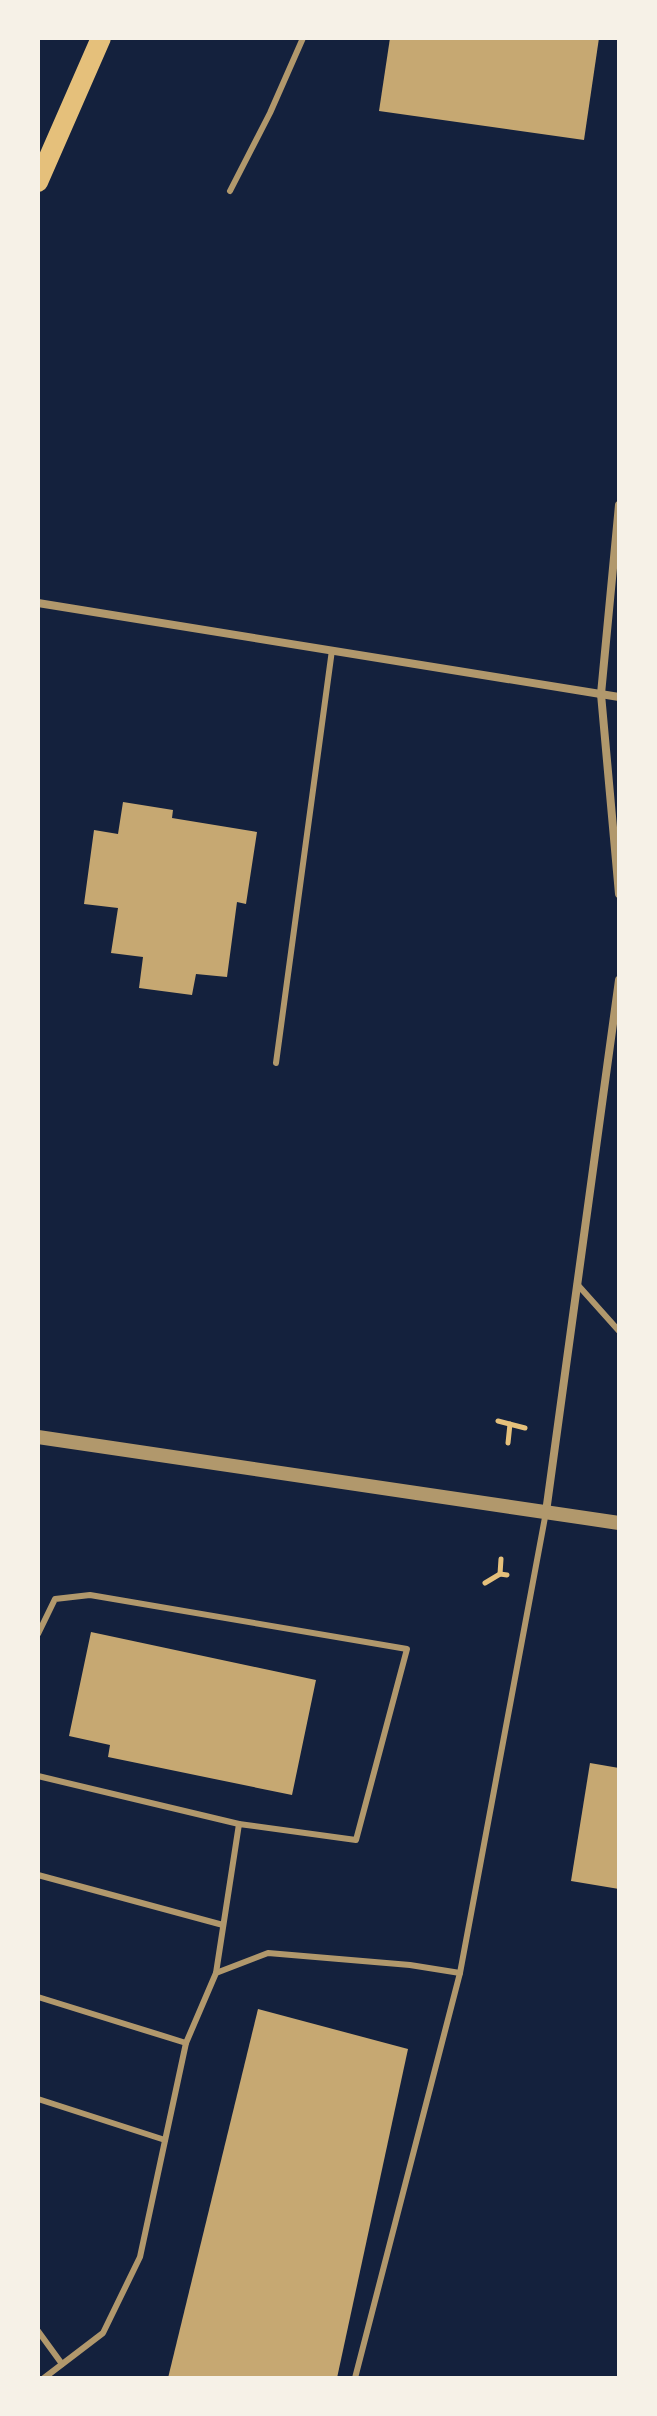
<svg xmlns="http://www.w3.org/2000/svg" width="657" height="2416" viewBox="0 0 657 2416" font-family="Signika,sans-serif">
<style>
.building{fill:#c6a872}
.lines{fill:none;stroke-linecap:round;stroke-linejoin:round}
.path{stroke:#e5c07b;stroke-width:5}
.service{stroke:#b1986c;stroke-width:6}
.minor{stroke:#b1986c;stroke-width:8}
.tertiary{stroke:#b1986c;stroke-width:14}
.primary{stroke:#e5c07b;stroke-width:20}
</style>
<rect width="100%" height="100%" fill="#14213d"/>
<g class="building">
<path d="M390 38H599L584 140 379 111Z"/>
<path d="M123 802 173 810 172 818 257 832 246 904 237 902 227 977 196 974 192 995 139 988 143 957 111 953 118 908 84 904 94 830 118 834Z"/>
<path d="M91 1632 316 1680 292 1795 108 1757 110 1745 69 1736Z"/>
<path d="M590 1763 619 1768V1889L571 1881Z"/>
<path d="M258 2009 408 2049 337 2378H168Z"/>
</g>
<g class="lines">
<g class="path">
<path d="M498 1421 525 1428"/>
<path d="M508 1443 510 1424"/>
<path d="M500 1574 501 1559"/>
<path d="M485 1583 500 1574 507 1575"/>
</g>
<g class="service">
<path d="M230 191 270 113 303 38"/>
<path d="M276 1063 332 650"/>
<path d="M577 1284 619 1331"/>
<path d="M38 1634 55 1599 90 1595 407 1649 356 1840 239 1824 216 1973"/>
<path d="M38 1776 239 1824"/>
<path d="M38 1875 223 1925"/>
<path d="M38 1997 186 2043"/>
<path d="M38 2099 165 2140"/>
<path d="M38 2331 62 2364"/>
<path d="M44 2378 103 2333 140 2257 186 2043 216 1973 268 1953 410 1965 460 1973"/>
<path d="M355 2378 460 1973 546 1512"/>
</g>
<g class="minor">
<path d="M619 505 601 694 619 894"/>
<path d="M38 603 619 697"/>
<path d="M546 1512 619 980"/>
</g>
<path class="tertiary" d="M38 1437 619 1523"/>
<path class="primary" d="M38 182 101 38"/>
</g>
<rect width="657" height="2416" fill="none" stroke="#f6f1e7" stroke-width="80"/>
</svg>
